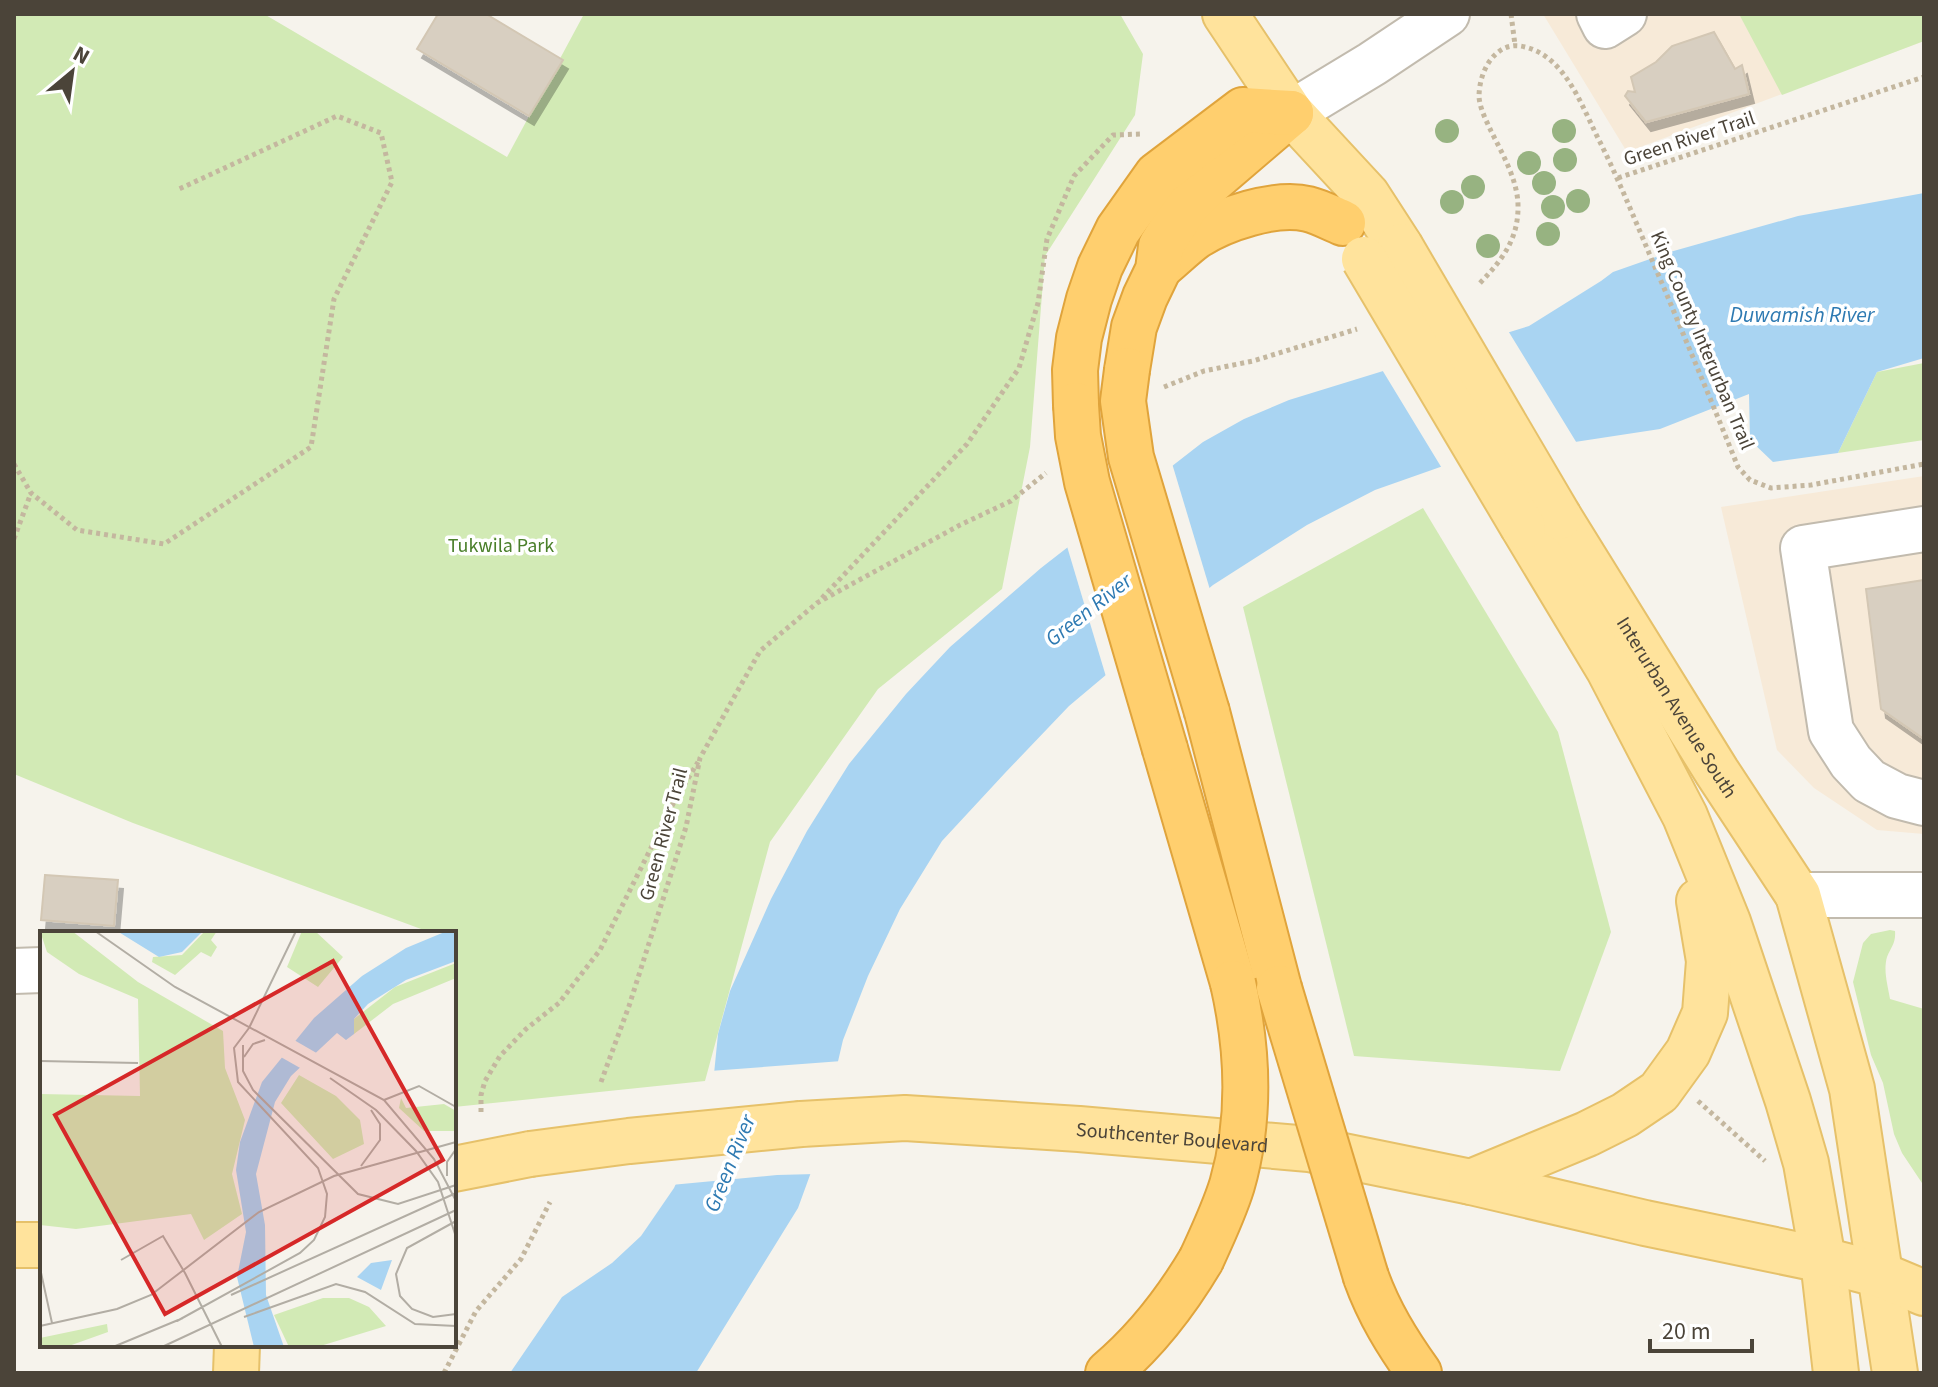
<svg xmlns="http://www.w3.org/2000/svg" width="1938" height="1387" viewBox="0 0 1938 1387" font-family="'Source Sans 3',sans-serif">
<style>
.commercial{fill:#f7ead8}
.green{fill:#d2eab5}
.water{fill:#a9d4f2}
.pier{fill:#f6f3ec}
.building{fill:#d8cfc1;stroke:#d3c7b4;stroke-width:2;filter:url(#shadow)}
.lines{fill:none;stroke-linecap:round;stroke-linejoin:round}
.minor-casing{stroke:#c2bbae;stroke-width:48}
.major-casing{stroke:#e6c16a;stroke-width:48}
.highway-casing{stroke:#e0a43c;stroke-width:48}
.path{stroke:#c4b79f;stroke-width:5;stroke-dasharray:4 4;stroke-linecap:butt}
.minor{stroke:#fff;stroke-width:44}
.major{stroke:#ffe39c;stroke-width:44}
.highway{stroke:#ffcf6e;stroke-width:44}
.major-bridge-casing{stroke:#e6c16a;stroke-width:48;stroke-linecap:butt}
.highway-bridge-casing{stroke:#e0a43c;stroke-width:48;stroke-linecap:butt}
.major-bridge{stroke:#ffe39c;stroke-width:44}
.highway-bridge{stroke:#ffcf6e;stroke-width:44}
.tree{fill:#97b381}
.labels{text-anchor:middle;stroke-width:7;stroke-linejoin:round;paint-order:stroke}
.street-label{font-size:20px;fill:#4b4439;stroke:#fff}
.park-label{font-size:20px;fill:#4a7f2a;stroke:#fff}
.water-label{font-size:22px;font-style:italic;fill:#2e7ab2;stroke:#fff}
.inset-road{fill:none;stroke:#b2ada4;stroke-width:2}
.view{fill:#d62828;fill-opacity:0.15;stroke:#d62828;stroke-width:4}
.inset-edge{fill:none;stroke:#4b4439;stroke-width:4}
</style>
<defs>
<filter id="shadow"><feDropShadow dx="5" dy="9" stdDeviation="0" flood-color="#0004"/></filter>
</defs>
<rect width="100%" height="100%" fill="#f6f3ec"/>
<g class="commercial">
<path d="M1543 14H1924V41L1627 152Z"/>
<path d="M1924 476V834L1877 830 1814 788 1777 750 1721 507Z"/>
</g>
<g class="green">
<path d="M14 14H264L507 157 584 14H1120L1143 54 1135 115 1045 256 1030 447 1002 589 878 689 770 842 705 1081 454 1107V933H432L133 823 14 774Z"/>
<path d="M1739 14H1924V41L1782 95Z"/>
<path d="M1924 363V440L1838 453 1877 372Z"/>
<path d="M1423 508 1558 732 1611 932 1560 1071 1354 1056 1243 607Z"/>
<path d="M1890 930 1895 931C1896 943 1891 947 1887 957 1883 971 1888 986 1890 999L1924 1009V1186L1902 1153 1894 1134 1883 1083 1871 1055 1853 982 1863 943 1871 934Z"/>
</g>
<path class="water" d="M1924 193V358L1877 372 1838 453 1773 462 1750 440 1749 394 1660 429 1463 459 1375 490 1307 525 1213 585 1069 706 1005 773 942 841 900 909 868 976 843 1040 814 1164 798 1208 696 1373H510L562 1297 612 1263 641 1236 674 1188 707 1115 714 1074 718 1034 730 991 771 899 807 831 849 764 906 694 950 647 1041 568 1203 442 1244 419 1289 400 1529 326 1601 281 1613 272 1670 252 1798 216Z"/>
<g class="pier">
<path d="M1507 329 1578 445 1464 463 1443 470 1381 368Z"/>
<path d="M1171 460 1211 593 1107 680 1066 543Z"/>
<path d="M842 1061 815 1174 777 1175 671 1185 703 1113 710 1071Z"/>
</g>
<g class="building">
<path d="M438 14H486L563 60 529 116 417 49Z"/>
<path d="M1714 32 1735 69 1742 65 1749 94 1646 122 1625 96 1628 91 1635 92 1631 77 1656 62 1672 46Z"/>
<path d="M1924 580V739L1881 709 1866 589Z"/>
<path d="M45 875 118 880 114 926 41 920Z"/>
</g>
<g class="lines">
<g class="minor-casing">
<g id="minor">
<path d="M1599 14 1605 26 1624 14"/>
<path d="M1291 113 1372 64 1447 14"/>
<path d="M1924 529 1803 548 1831 731 1851 762 1869 781 1897 796 1924 803"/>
<path d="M1798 895H1924"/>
<path d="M14 971 42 970"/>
</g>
</g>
<g class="major-casing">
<g id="major">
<path d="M1225 14 1291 113 1367 195 1400 246"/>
<path id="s1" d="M1559 517 1717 772 1798 895 1852 1089 1895 1373"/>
<path d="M1523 527 1609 670 1685 816 1728 922 1788 1101 1806 1163 1823 1260 1836 1373"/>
<path id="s2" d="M801 1124 905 1118 1079 1129 1309 1149 1471 1182 1645 1223 1823 1260 1881 1275 1924 1293"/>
<path d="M454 1169 530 1154"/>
<path d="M1471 1182 1587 1134 1625 1115 1659 1092 1688 1052 1705 1013 1709 961 1699 901"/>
<path d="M14 1245H42"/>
<path d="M236 1373 237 1345"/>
</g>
</g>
<g class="highway-casing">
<g id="highway">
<path d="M1162 265C1173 256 1184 245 1195 237 1222 219 1276 201 1308 209 1320 212 1331 218 1343 223"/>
<path d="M1127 370 1134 327 1145 297 1158 270 1161 246 1186 206 1208 184 1291 113"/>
<path d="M1076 405 1075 370 1079 338 1089 299 1100 267 1118 230 1157 175 1243 110 1291 113"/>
<path d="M1207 712 1279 988"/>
<path d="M1165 749 1233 983"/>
<path d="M1366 1277C1379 1313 1397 1342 1419 1373"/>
<path d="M1108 1373C1146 1341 1176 1302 1201 1260"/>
</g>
</g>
<g class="path">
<path d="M1511 14 1515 45"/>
<path d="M1618 178 1924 77"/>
<path d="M1480 283C1502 260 1519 239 1518 204 1517 179 1502 153 1491 131 1486 120 1480 109 1479 97 1479 81 1485 63 1497 53 1505 46 1515 44 1525 47 1567 57 1583 110 1601 144 1624 191 1643 240 1664 288 1689 348 1714 407 1738 467L1750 480 1771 488 1811 485 1924 464"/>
<path d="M1164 387 1204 371 1253 361 1357 329"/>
<path d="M14 464 31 493 77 530 164 544 311 447 334 299 392 182 381 133 337 116 177 190"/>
<path d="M14 539 31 493"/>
<path d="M822 598 967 444 1019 368 1038 303 1047 239 1074 176 1113 135 1143 134"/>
<path d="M601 1082 629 1006 686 827 700 758 760 651 817 603 960 525 1011 501 1046 473"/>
<path d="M1698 1101 1765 1161"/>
<path d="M481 1112V1095L485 1081 500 1056 526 1029 559 1003 600 950 674 802 698 762"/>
<path d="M444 1373 476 1311 521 1259 550 1202"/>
</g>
<use href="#minor" class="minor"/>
<use href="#major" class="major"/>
<use href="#highway" class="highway"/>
<g class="major-bridge-casing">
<g id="major-bridge">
<path d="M1400 246 1559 517"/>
<path d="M1364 259 1523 527"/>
<path d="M530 1154 629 1141 801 1124"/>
</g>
</g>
<g class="highway-bridge-casing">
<g id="highway-bridge">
<path d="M1127 370 1123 401 1131 457 1207 712"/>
<path d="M1076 405 1078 436 1087 482 1165 749"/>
<path d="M1279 988 1366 1277"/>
<path d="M1201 1260C1212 1236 1224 1211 1232 1185 1251 1119 1248 1049 1233 983"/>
</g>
</g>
<use href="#major-bridge" class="major-bridge"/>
<use href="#highway-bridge" class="highway-bridge"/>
</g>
<g class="tree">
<circle cx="1447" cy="131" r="12"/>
<circle cx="1564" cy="131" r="12"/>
<circle cx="1565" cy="160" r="12"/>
<circle cx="1529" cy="163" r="12"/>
<circle cx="1544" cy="183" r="12"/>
<circle cx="1473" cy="187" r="12"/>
<circle cx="1578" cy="201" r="12"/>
<circle cx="1452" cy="202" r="12"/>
<circle cx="1553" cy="207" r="12"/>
<circle cx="1548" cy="234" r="12"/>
<circle cx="1488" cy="246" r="12"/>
</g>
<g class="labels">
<g class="street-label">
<text transform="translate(1689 138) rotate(-18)" y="7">Green River Trail</text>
<text transform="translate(1703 340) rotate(67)" y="7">King County Interurban Trail</text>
<text dy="7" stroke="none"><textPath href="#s1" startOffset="224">Interurban Avenue South</textPath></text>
<text transform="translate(663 834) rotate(-75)" y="7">Green River Trail</text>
<text dy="7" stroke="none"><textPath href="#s2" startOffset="372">Southcenter Boulevard</textPath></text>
</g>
<g class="park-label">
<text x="501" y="552">Tukwila Park</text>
</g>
<g class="water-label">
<text x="1802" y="322">Duwamish River</text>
<text transform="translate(1088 609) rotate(-38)" y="8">Green River</text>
<text transform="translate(729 1163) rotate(-68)" y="8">Green River</text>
</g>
</g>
<g transform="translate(40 931)">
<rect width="416" height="416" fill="#f6f3ec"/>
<path d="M0 0H32L98 51 183 100 185 137 205 189 192 243 202 283 164 309 151 283 36 298 0 294V163L100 165 98 68 39 43 7 21ZM165 0H177L171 9 177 16 171 26 161 21 135 44 112 31 113 26 142 24ZM262 0H275L303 26 278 56 247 36ZM416 32V47L353 73 314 103V88L355 56ZM259 144 296 165 320 189 324 213 293 228 241 172ZM361 167 366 177 404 173 416 180V200H384L359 177ZM283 367H309L329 376 346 395 277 416H249L234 384ZM67 393 68 401 26 416H0V407Z" fill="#d2eab5"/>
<path d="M77 0H163L142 21 119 26ZM407 0H416V30L366 49 328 73 314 88V103L306 109 297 102 251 145 235 171 216 243 225 294 226 364 244 416H214L197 346 206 301 196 239 200 211 222 151 274 87 322 45 366 17ZM352 329 341 359 317 346 331 332Z" fill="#a9d4f2"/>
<path d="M254 109 280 124 262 138 239 125Z" fill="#f6f3ec"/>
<path class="inset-road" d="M55 0 135 56 344 169 394 228 416 270M209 97 256 0M203 114V140L213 159 318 263 358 273 416 254M204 126 213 113 225 109M0 130 98 132M290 147 336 179 376 220 398 251 416 306M344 169 379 155 416 176M321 235 340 209V193L331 179M407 245V231L416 218M416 290 367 317 356 343 360 365 372 378 393 386 416 383M81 329 123 305 145 342M0 337 12 392M145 342 182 416M191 364 416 262M204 386 296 353 325 361 375 393 416 395M137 390 260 322 274 309 285 286 287 263 278 237 198 151 194 117 209 97M0 395 77 378 111 364 219 281 294 245 416 211M73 416 143 387M122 416 416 279"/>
<path class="view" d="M293 30 403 229 125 383 15 184Z"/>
<rect width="416" height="416" class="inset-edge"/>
</g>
<rect width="1938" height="1387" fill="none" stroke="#4b4439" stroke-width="32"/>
<g transform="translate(72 72) rotate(29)" stroke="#ffffff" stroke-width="6" paint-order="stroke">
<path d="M0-6L14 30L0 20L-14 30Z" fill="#4b4439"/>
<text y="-12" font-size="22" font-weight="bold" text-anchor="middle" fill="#4b4439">N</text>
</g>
<path d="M1650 1339v12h102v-12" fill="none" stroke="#4b4439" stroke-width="4"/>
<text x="1662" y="1339" font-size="24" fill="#4b4439" stroke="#ffffff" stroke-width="6" paint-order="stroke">20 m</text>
</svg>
